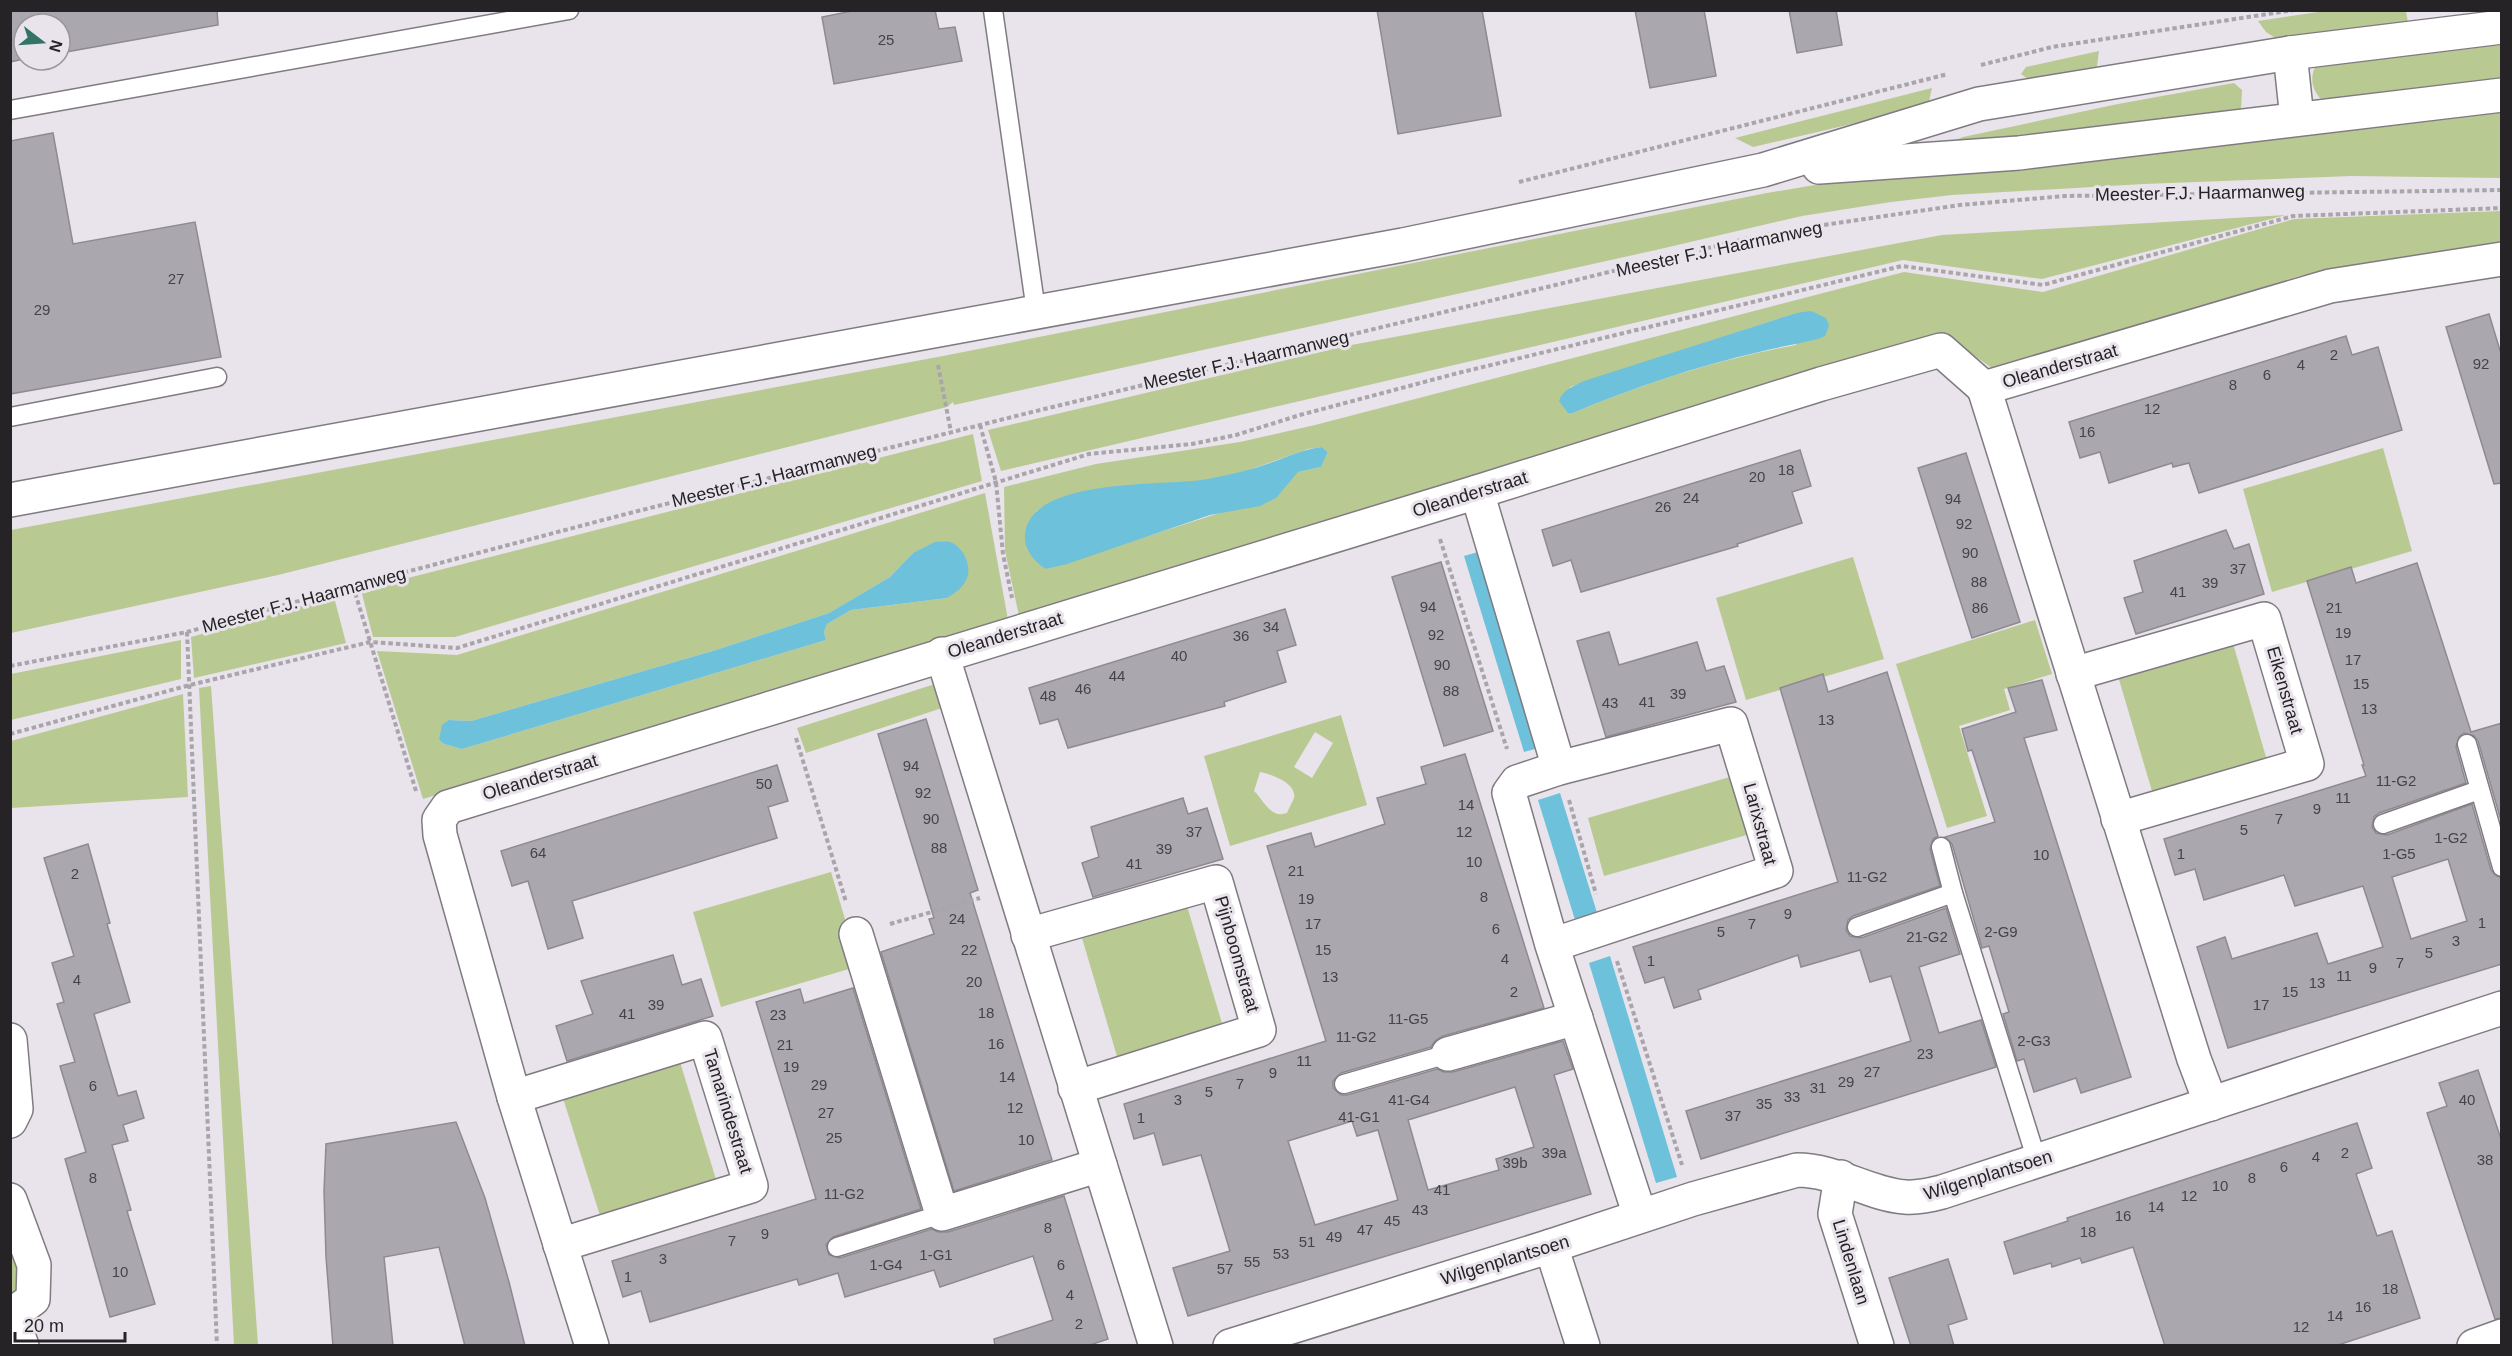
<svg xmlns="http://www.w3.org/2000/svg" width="2512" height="1356" viewBox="0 0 2512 1356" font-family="Arial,sans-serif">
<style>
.green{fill:#b9c992;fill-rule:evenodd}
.water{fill:#6dc1da}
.building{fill:#aba7af;stroke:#8f8a92;stroke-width:1.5;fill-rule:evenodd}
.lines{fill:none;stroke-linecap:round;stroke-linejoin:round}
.service-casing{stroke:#807b82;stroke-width:21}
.minor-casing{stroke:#807b82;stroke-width:36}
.secondary-casing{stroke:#807b82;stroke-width:36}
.path{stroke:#a9a5ab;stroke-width:4;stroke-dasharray:4.5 3;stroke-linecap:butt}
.service{stroke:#fff;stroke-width:18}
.minor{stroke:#fff;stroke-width:33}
.secondary{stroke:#fff;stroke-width:33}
.labels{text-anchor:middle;stroke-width:6;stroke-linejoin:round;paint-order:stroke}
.number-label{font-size:15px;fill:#464448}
.street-label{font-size:18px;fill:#252326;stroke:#e9e3eb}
</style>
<rect width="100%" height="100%" fill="#e9e3eb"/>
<g class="green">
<path d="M2332 10 2406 11 2409 29 2277 39 2266 32 2258 21Z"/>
<path d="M2501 45V80L2323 101C2313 92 2309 80 2315 67Z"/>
<path d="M2099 51 2097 66 2093 74 2035 84 2021 74 2026 67Z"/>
<path d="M2234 83 2242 90 2241 109 2232 113 1955 145 1951 142 1963 137 2118 104Z"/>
<path d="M1932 88 1928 106 1753 147 1735 138Z"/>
<path d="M2501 106V178L2352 176 2144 184 1952 195 1891 202 1802 216 1656 250 954 405 953 402 947 407 278 575 11 633V530L943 356 1767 193 1874 175Z"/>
<path d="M2501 211V241L2299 276 2004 371 1992 368 1943 334 1612 433 1019 616 1005 551 1004 487 1096 464 1240 442 1315 425 1904 272 2043 292 2294 219ZM1796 313V345C1720 359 1644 383 1573 413L1570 387ZM1322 447 1328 452 1321 467 1298 472 1232 509 1046 569 1036 511 1062 498 1091 490 1203 481 1237 474 1308 449Z"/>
<path d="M2286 215 2042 279 1903 260 1001 471 988 430 1346 346 1942 235Z"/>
<path d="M973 434 982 481 455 637H373L361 590Z"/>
<path d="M2383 448 2412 551 2272 592 2243 489Z"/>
<path d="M985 493 1008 620 626 735 423 799 377 651 457 655ZM949 542 960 549 967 563 947 598 851 610 827 624 824 632 826 640 462 749 444 744 439 740 449 720 471 721 716 650 829 613 890 577 913 553Z"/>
<path d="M1853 557 1884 659 1746 700 1716 598Z"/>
<path d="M334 597 346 643 194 678 191 637Z"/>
<path d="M2035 620 2052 674 2004 689 2010 710 1959 726 1987 816 1947 828 1896 664Z"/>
<path d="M181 640V679L11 720V674Z"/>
<path d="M2232 640 2268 764 2154 798 2118 676Z"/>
<path d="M935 684 942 708 806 753 797 728Z"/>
<path d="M211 686 258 1345H234L199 688Z"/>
<path d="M183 694 188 797 11 808V741Z"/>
<path d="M1341 715 1367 805 1230 846 1204 756ZM1315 732 1333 743 1312 778 1294 767ZM1260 772C1271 774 1297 783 1294 798 1292 803 1289 808 1287 813 1270 819 1264 800 1254 791Z"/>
<path d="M1740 774 1757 832 1604 876 1588 818Z"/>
<path d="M831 872 859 966 721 1007 693 912Z"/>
<path d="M1187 906 1224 1030 1119 1063 1082 938Z"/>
<path d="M680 1062 718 1186 602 1222 563 1098Z"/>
<path d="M10 1239 21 1284 10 1298Z"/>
</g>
<g class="water">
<path d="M1811 311 1826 318 1829 326 1825 336 1818 339C1798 344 1778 347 1759 352 1698 366 1631 388 1573 413H1568L1559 401C1562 390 1574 386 1584 381L1796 313Z"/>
<path d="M1322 447 1328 452 1321 467 1298 472 1276 498 1260 506 1210 515 1067 564 1046 569C1036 563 1027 553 1025 541 1020 475 1168 487 1208 479 1229 475 1250 470 1270 463 1287 457 1304 449 1322 447Z"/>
<path d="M935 542C940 542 946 541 950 542 963 546 972 566 967 578 963 588 955 593 947 598L851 610 827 624 824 632 826 640 462 749 444 744 439 740 442 725 449 720 471 721 716 650 829 613 890 577 913 553Z"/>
<path d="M1485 550 1546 746 1524 752 1464 556Z"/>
<path d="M1560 793 1598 916 1576 923 1538 800Z"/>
<path d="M1610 956 1677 1177 1656 1183 1589 963Z"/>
</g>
<g class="building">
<path d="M10 10H217L218 25 60 53V24H24V59L10 62Z"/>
<path d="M857 10H935L939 29 955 27 962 61 834 84 822 17Z"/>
<path d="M1377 10H1482L1501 116 1398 134Z"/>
<path d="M1635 10H1704L1716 76 1650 88Z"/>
<path d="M1789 10H1836L1842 45 1797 53Z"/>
<path d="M53 133 73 244 195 222 221 357 10 394V141Z"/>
<path d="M2489 314 2502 357V483L2494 484 2446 327Z"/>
<path d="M2346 336 2352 355 2378 347 2402 430 2199 493 2189 463 2173 467 2172 463 2109 483 2100 452 2080 458 2069 422Z"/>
<path d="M1800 450 1811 486 1792 492 1802 523 1737 544 1738 546 1581 592 1571 560 1553 566 1542 530Z"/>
<path d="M1966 453 2020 622 1972 638 1918 468Z"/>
<path d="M2226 530 2234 549 2249 544 2264 594 2136 634 2124 598 2143 592 2134 561Z"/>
<path d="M1441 562 1493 731 1444 746 1392 577Z"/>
<path d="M2417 563 2471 732 2502 723V824L2478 741 2474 736 2464 733 2459 737 2456 747 2466 783 2379 813 2374 817 2372 827 2376 833 2387 835 2472 804 2491 870 2495 875 2502 878V964L2228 1048 2197 947 2225 937 2232 959 2317 933 2328 964 2383 947 2363 886 2295 906 2284 875 2204 900 2195 869 2175 875 2164 839 2366 776 2362 765H2364L2307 581 2351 567 2356 583ZM2448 859 2467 921 2411 939 2392 877Z"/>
<path d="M1285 609 1296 645 1277 651 1286 682 1224 702 1225 706 1068 748 1058 719 1040 724 1029 688Z"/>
<path d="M1609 632 1619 665 1697 642 1706 671 1724 666 1736 702 1606 737 1577 641Z"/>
<path d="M1887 672 1938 836 1933 839 1930 849 1940 886 1853 916 1848 920 1846 930 1850 936 1861 938 1946 908 1960 954 1919 967 1939 1033 1981 1020 1996 1067 1701 1159 1686 1111 1911 1041 1891 976 1870 982 1860 950 1801 967 1798 955 1698 990 1701 999 1674 1008 1664 977 1645 983 1633 947 1838 882 1780 688 1823 674 1828 692Z"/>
<path d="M2042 680 2057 730 2024 738 2131 1077 2081 1093 2076 1078 2034 1092 2024 1059 2017 1061 2003 1014 2009 1012 1989 946 1982 948 1952 844 1945 837 1995 822 1972 750 1968 751 1962 729 2016 712 2008 688Z"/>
<path d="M926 719 978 890 970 893 1052 1160 954 1191 881 952 934 934 929 919 934 918 878 734Z"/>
<path d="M1465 754 1544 1008 1443 1036 1435 1041 1431 1047 1341 1073 1333 1081V1088L1341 1095H1347L1437 1069 1444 1072H1453L1563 1041 1573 1069 1554 1075 1591 1194 1188 1316 1173 1268 1230 1251 1201 1155 1163 1165 1154 1133 1134 1139 1124 1104 1326 1041 1267 846 1311 833 1315 847 1385 824 1377 798 1426 784 1421 767ZM1515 1087 1534 1147 1496 1159 1499 1170 1428 1190 1408 1120ZM1352 1121 1357 1136 1378 1130 1398 1200 1315 1225 1288 1141Z"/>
<path d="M777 765 788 801 768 807 777 838 572 901 583 938 548 949 528 881 512 886 501 851Z"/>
<path d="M1183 798 1188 814 1207 808 1223 859 1093 897 1082 863 1099 857 1091 827Z"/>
<path d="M88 844 110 923 107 924 130 1002 94 1014 118 1096 136 1091 144 1118 123 1125 128 1141 112 1145 131 1210 127 1211 155 1304 110 1317 65 1159 86 1152 60 1066 75 1062 57 1004 64 1002 52 963 74 956 44 858Z"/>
<path d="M673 955 682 985 701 979 713 1016 567 1061 556 1026 593 1014 581 981Z"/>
<path d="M853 988 921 1209 833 1237 826 1245 829 1255 840 1258 932 1229 938 1232H948L1064 1196 1108 1339 1087 1346H995L994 1339 1053 1320 1033 1256 940 1287 934 1270 845 1297 838 1273 799 1285 797 1279 650 1322 641 1291 623 1297 612 1261 816 1199 756 1002 800 989 804 1003Z"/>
<path d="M2478 1070 2502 1142V1318L2495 1319 2427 1113 2447 1106 2439 1083Z"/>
<path d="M456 1122 485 1198 509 1282 525 1346H465L439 1247 384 1257 393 1346H333L326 1257 324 1191 326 1144Z"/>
<path d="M2357 1123 2372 1168 2356 1174 2377 1236 2392 1231 2420 1318 2335 1346H2165L2133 1247 2082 1263 2080 1258 2052 1267 2051 1263 2014 1274 2004 1242 2068 1221 2067 1218Z"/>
<path d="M1948 1259 1967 1319 1948 1325 1954 1346H1911L1889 1278Z"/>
</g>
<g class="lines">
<g class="service-casing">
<g id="service">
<path d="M993 10 1036 311"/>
<path d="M10 110 569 10"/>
<path d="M10 417 217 377"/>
<path d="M2467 744 2502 867"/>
<path d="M2383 824 2479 790"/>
<path d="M1941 847 1953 893 2037 1161"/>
<path d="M1857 927 1953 893"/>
<path d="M1344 1084 1448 1054"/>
<path d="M837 1247 942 1214"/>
</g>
</g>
<g class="minor-casing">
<g id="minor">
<path d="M2290 53 2297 119"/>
<path d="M1984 388 2194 1059 2211 1104"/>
<path d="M1984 388 2330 286 2502 259"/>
<path d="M1477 492 1559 768"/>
<path d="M942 654 1156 1346"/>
<path d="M2073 674 2264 619 2307 764 2118 819"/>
<path d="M856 934 942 1214 1100 1165"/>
<path d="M1028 935 1216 882 1259 1030 1075 1088"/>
<path d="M1552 945 1776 871 1731 724 1559 768 1517 782 1509 793 1552 945 1640 1216"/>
<path d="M10 1040 16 1109 10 1121"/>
<path d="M1448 1054 1576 1018"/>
<path d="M514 1097 705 1038 751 1186 560 1245"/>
<path d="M1841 1177 1835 1214 1877 1346"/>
<path d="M10 1200 34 1265 33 1299 10 1316"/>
<path d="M1551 1246 1583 1346"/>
<path d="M11 1316 22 1346"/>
<path d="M592 1346 514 1097 440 835 439 820 448 807 1477 492 1821 384 1941 350 1984 388"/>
<path d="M1230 1346 1551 1246 1693 1199 1797 1170C1836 1170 1868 1194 1905 1197 1918 1198 1930 1195 1942 1192L2502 1008"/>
<path d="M2474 1346 2502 1336"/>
</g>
</g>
<g class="secondary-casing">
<g id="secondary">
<path d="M1819 167 2019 153 2502 95"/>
<path d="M10 500 1403 245 1763 170 1979 104 2290 53 2502 27"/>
</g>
</g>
<g class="path">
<path d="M1981 65 2052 47 2294 10"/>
<path d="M1519 182 1948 74"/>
<path d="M938 365 951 432"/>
<path d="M980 425 996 482 1003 554 1012 598"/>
<path d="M1440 539 1507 749"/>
<path d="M353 586 416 791"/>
<path d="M187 632 217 1346"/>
<path d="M10 666 187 632 353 586 622 515 1028 413 1745 239 1810 227 1960 205 2065 196 2502 190"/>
<path d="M10 734 190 685 370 642 457 648 1089 454 1192 444 1236 435 1300 415 1458 373 1902 266 2043 285 2293 216 2502 208"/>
<path d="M796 738 846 902"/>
<path d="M1569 800 1596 894"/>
<path d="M890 924 980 898"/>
<path d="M1617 961 1682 1165"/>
</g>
<use href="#service" class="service"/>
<use href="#minor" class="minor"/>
<use href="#secondary" class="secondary"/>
</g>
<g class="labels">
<g class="number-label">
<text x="886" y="45">25</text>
<text x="176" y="284">27</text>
<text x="42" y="315">29</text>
<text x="2334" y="360">2</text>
<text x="2481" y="369">92</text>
<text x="2301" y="370">4</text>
<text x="2267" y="380">6</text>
<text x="2233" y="390">8</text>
<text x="2152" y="414">12</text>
<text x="2087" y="437">16</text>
<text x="1786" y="475">18</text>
<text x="1757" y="482">20</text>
<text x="1691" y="503">24</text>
<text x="1953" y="504">94</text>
<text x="1663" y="512">26</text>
<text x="1964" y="529">92</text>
<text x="1970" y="558">90</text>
<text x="2238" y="574">37</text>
<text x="1979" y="587">88</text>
<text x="2210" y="588">39</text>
<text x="2178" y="597">41</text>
<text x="1428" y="612">94</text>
<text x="1980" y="613">86</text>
<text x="2334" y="613">21</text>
<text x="1271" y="632">34</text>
<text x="2343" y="638">19</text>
<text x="1436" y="640">92</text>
<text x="1241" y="641">36</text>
<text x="1179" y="661">40</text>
<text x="2353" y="665">17</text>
<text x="1442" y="670">90</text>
<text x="1117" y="681">44</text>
<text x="2361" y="689">15</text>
<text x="1083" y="694">46</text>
<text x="1451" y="696">88</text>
<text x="1678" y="699">39</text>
<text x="1048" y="701">48</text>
<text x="1647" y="707">41</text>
<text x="1610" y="708">43</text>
<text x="2369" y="714">13</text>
<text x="1826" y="725">13</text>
<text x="911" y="771">94</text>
<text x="2396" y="786">11-G2</text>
<text x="764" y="789">50</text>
<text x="923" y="798">92</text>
<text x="2343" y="803">11</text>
<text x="1466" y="810">14</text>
<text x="2317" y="814">9</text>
<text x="931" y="824">90</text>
<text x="2279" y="824">7</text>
<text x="2244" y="835">5</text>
<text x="1194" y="837">37</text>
<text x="1464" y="837">12</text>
<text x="2451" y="843">1-G2</text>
<text x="939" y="853">88</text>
<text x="1164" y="854">39</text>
<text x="538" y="858">64</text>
<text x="2181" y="859">1</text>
<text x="2399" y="859">1-G5</text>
<text x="2041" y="860">10</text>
<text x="1474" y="867">10</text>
<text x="1134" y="869">41</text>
<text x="1296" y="876">21</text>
<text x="75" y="879">2</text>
<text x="1867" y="882">11-G2</text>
<text x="1484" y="902">8</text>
<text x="1306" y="904">19</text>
<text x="1788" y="919">9</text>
<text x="957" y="924">24</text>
<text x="2482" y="928">1</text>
<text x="1313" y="929">17</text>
<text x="1752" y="929">7</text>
<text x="1496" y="934">6</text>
<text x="1721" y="937">5</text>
<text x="2001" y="937">2-G9</text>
<text x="1927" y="942">21-G2</text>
<text x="2456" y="946">3</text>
<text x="969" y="955">22</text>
<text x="1323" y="955">15</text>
<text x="2429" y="958">5</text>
<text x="1505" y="964">4</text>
<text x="1651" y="966">1</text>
<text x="2400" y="968">7</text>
<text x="2373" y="973">9</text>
<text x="2344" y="981">11</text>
<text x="1330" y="982">13</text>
<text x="77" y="985">4</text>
<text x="974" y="987">20</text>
<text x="2317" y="988">13</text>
<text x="1514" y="997">2</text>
<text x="2290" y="997">15</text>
<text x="656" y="1010">39</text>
<text x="2261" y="1010">17</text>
<text x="986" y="1018">18</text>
<text x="627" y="1019">41</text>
<text x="778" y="1020">23</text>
<text x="1408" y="1024">11-G5</text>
<text x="1356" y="1042">11-G2</text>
<text x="2034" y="1046">2-G3</text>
<text x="996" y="1049">16</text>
<text x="785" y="1050">21</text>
<text x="1925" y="1059">23</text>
<text x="1304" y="1066">11</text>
<text x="791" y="1072">19</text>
<text x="1872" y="1077">27</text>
<text x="1273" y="1078">9</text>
<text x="1007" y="1082">14</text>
<text x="1846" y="1087">29</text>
<text x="1240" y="1089">7</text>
<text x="819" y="1090">29</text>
<text x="93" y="1091">6</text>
<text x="1818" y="1093">31</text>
<text x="1209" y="1097">5</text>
<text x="1792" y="1102">33</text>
<text x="1178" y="1105">3</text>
<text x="1409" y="1105">41-G4</text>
<text x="2467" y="1105">40</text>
<text x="1764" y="1109">35</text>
<text x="1015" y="1113">12</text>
<text x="826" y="1118">27</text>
<text x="1733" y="1121">37</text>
<text x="1359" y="1122">41-G1</text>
<text x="1141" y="1123">1</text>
<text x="834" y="1143">25</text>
<text x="1026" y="1145">10</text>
<text x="1554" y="1158">39a</text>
<text x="2345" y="1158">2</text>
<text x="2316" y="1162">4</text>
<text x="2485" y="1165">38</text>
<text x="1515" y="1168">39b</text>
<text x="2284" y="1172">6</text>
<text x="93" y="1183">8</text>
<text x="2252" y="1183">8</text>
<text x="2220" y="1191">10</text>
<text x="1442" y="1195">41</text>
<text x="844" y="1199">11-G2</text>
<text x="2189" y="1201">12</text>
<text x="2156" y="1212">14</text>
<text x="1420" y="1215">43</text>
<text x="2123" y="1221">16</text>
<text x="1392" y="1226">45</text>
<text x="1048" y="1233">8</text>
<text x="1365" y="1235">47</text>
<text x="2088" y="1237">18</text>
<text x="765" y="1239">9</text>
<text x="1334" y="1242">49</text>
<text x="732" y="1246">7</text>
<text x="1307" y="1247">51</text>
<text x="1281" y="1259">53</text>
<text x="936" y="1260">1-G1</text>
<text x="663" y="1264">3</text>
<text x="1252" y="1267">55</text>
<text x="886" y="1270">1-G4</text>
<text x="1061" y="1270">6</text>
<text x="1225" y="1274">57</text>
<text x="120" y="1277">10</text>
<text x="628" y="1282">1</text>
<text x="2390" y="1294">18</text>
<text x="1070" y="1300">4</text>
<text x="2363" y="1312">16</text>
<text x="2335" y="1321">14</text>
<text x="1079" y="1329">2</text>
<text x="2301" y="1332">12</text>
</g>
<g class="street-label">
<text transform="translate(2200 193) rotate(-1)" y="6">Meester F.J. Haarmanweg</text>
<text transform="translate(1719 249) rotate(-12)" y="6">Meester F.J. Haarmanweg</text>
<text transform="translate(1246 360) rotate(-13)" y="6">Meester F.J. Haarmanweg</text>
<text transform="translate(2060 366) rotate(-16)" y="6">Oleanderstraat</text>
<text transform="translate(774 476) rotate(-14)" y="6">Meester F.J. Haarmanweg</text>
<text transform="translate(1470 494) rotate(-17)" y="6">Oleanderstraat</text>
<text transform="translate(304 600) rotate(-15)" y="6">Meester F.J. Haarmanweg</text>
<text transform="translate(1005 635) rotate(-17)" y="6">Oleanderstraat</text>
<text transform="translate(2285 690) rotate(74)" y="6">Eikenstraat</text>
<text transform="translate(540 777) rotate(-17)" y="6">Oleanderstraat</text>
<text transform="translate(1760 824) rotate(75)" y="6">Larixstraat</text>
<text transform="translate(1237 954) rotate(74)" y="6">Pijnboomstraat</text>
<text transform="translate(728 1111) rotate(73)" y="6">Tamarindestraat</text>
<text transform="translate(1988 1175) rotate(-17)" y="6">Wilgenplantsoen</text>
<text transform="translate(1505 1260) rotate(-17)" y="6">Wilgenplantsoen</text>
<text transform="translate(1851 1262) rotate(73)" y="6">Lindenlaan</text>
</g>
</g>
<rect width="2512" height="1356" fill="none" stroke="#252326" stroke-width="24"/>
<g transform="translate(42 42) rotate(107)"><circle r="28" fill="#e9e3eb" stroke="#9b969c" stroke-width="1.5"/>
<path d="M0-4.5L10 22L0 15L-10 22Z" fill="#327465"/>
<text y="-9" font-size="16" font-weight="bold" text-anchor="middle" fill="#252326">N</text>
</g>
<path d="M15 1332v9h110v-9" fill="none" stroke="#252326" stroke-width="3"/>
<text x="24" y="1332" font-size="18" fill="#252326" stroke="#e9e3eb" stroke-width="4.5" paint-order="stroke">20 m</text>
</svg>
